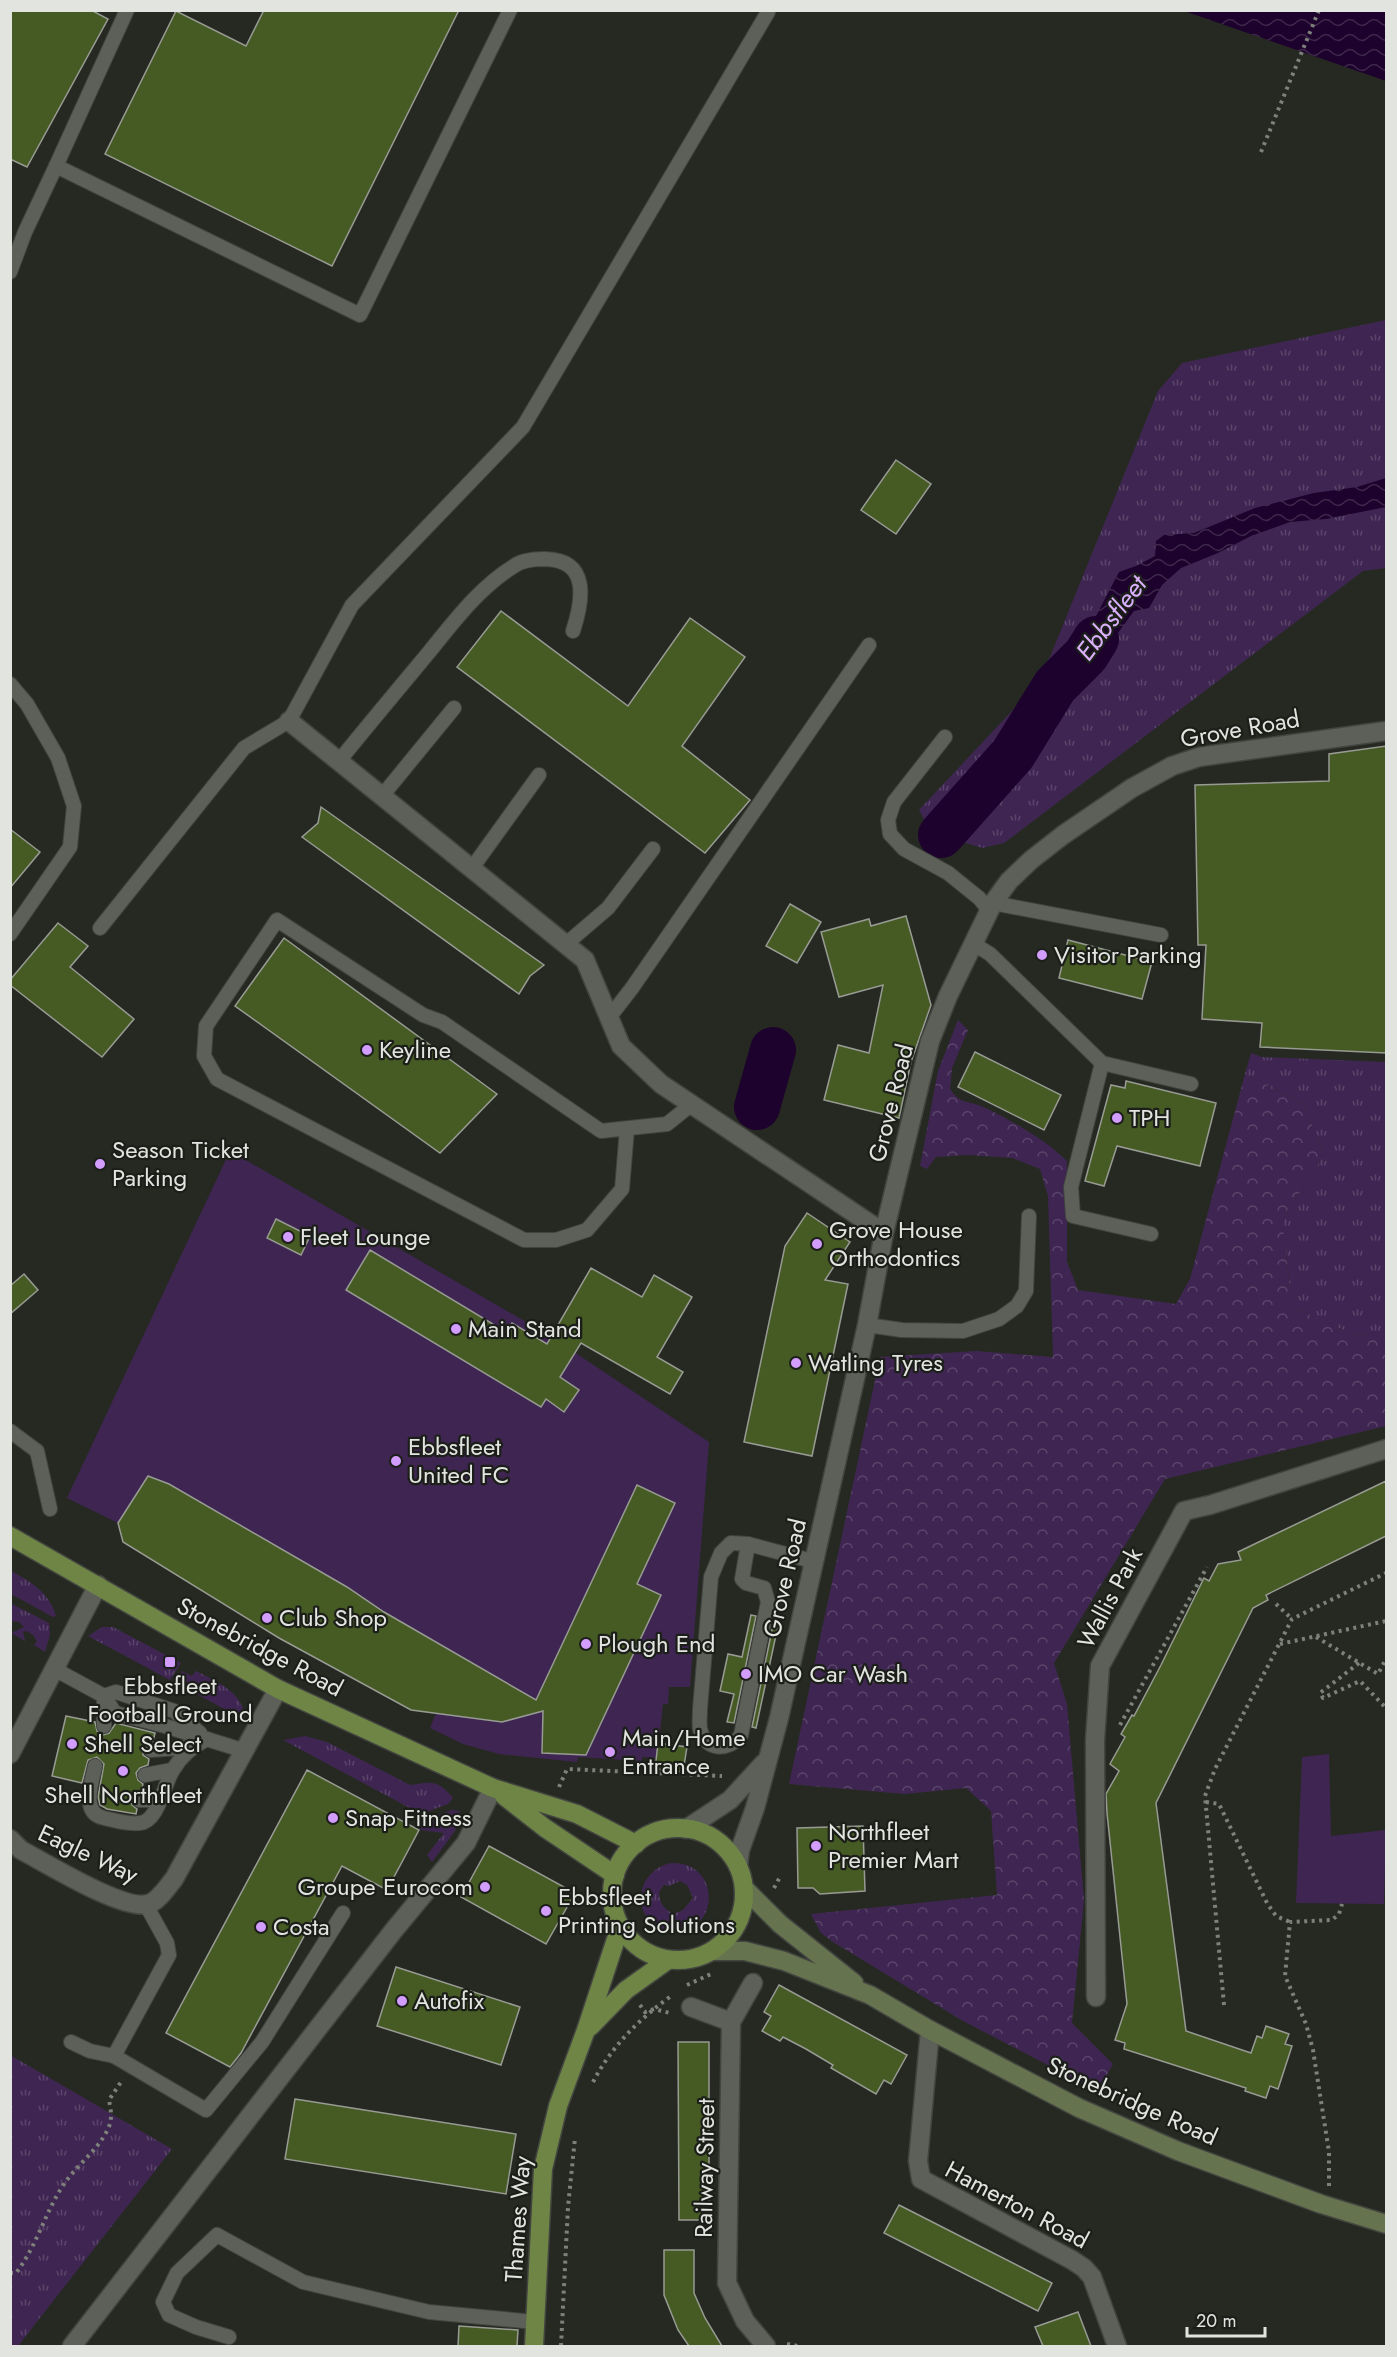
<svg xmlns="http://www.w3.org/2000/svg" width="1397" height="2357" viewBox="0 0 1397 2357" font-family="Jost,sans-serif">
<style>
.grass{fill:url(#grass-tufts);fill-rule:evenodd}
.forest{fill:url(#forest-crowns)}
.park{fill:#3f2652}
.water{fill:url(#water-waves)}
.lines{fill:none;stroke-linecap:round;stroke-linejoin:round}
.river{stroke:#1c022c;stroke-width:46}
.building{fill:#465a24;stroke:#979b93;stroke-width:1.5}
.lane-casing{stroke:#42443f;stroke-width:16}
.street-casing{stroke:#42443f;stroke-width:21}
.secondary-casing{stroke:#42443f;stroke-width:21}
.primary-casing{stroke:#42443f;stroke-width:21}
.path{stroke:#7e807b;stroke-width:4;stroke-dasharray:3 4.5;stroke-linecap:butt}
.lane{stroke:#5d6059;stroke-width:14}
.street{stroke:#5d6059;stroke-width:18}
.secondary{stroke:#66734f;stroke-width:18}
.primary{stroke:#6e8546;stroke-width:18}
.poi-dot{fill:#d29dfd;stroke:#1c1f19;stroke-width:2}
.labels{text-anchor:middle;stroke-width:4.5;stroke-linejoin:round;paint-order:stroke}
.street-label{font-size:24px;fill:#e2e4e0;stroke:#1c1f19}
.poi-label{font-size:24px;fill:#e2e4e0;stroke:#1c1f19;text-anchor:start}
.water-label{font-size:26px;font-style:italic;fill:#dab0fc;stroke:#1c1f19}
</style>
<defs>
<pattern id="grass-tufts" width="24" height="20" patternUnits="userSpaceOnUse" patternTransform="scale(1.5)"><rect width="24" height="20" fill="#3f2652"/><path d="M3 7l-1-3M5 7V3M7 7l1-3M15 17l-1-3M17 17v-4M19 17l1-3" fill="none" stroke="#5a456b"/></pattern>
<pattern id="forest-crowns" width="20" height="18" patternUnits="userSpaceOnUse" patternTransform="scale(1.5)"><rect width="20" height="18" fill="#3f2652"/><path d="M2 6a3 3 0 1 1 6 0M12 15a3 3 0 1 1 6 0" fill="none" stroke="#5a456b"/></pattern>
<pattern id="water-waves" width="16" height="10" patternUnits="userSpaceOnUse" patternTransform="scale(1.5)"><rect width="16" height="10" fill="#1c022c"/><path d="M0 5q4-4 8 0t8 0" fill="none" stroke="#3d274a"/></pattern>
</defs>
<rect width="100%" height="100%" fill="#262922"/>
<g class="grass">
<path d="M1386 320V568L1363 571 1004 843 982 848 931 832 919 810 1025 697 1050 657 1158 391 1182 363Z"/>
<path d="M1251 1053 1262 1057 1386 1062V1332L1355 1335 1292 1307 1282 1219 1324 1155 1304 1104 1245 1074Z"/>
<path d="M11 1571C31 1582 49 1592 56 1616L53 1617 11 1594Z"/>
<path d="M10 1603 49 1623 50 1635 45 1652 34 1645 37 1641 33 1635 27 1631 23 1632 25 1641 11 1633 24 1627 19 1622 11 1621Z"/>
<path d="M102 1627H113L181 1663 170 1680 88 1636Z"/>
<path d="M182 1671 192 1676 196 1671C217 1682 244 1692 245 1720L176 1683Z"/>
<path d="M305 1736 327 1742 410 1785C432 1782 437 1779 453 1798L448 1804 421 1814 283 1740Z"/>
<path d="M452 1810 460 1811 455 1831 432 1862 427 1855 444 1833 421 1830 419 1822Z"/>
<path d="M671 1863C719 1861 722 1928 677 1931 634 1934 627 1873 671 1863ZM680 1881 687 1885 693 1898 683 1910 674 1914C664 1910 659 1902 659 1892L664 1885 669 1886Z"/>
<path d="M10 2055 172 2149 18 2346H10Z"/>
</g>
<path class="forest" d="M958 1020 968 1030 952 1068 950 1089C960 1104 966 1100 981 1106 1008 1118 1046 1140 1067 1161V1262L1078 1290 1176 1304 1190 1279 1245 1074 1304 1104 1324 1155 1282 1219 1292 1307 1355 1335 1386 1332V1426L1165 1479 1054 1663 1067 1704 1084 1900 1072 2023 1113 2064 1098 2091 963 2021 833 1942 821 1933 811 1914 997 1895 991 1811 966 1788 905 1794 789 1784 880 1357 976 1351 1053 1357 1048 1196 1040 1169 1012 1158 968 1155 936 1157 927 1169 920 1166 938 1071Z"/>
<g class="park">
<path d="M230 1151 547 1334 709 1442 690 1687H669L668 1704H663L657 1758 642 1757V1761L578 1757 577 1762 499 1754 463 1744 430 1728 436 1713 411 1710 279 1638 123 1542 118 1523 67 1498Z"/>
<path d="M1329 1754 1331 1836 1386 1830 1384 1904 1296 1903 1302 1757Z"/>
</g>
<g class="water">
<path d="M1184 11H1386V81Z"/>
<path d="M1386 478V507L1326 519 1290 522 1251 536 1218 553 1181 568 1162 585 1149 608 1134 611 1118 633 1110 657 1097 674 1066 697 1055 686 1054 675 1074 658 1119 572 1136 566 1155 556 1156 541 1164 535 1194 533 1255 508 1314 493 1357 487Z"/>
</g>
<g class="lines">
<g class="river">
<path d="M941 835 1013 754 1055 686 1086 655 1096 639"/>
<path d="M757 1107 773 1050"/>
</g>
</g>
<g class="building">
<path d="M10 10H91L108 19 27 167 10 159Z"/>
<path d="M264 10H459L332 266 105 154 176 11 246 46Z"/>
<path d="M896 460 931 484 896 534 861 510Z"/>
<path d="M501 611 628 706 690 618 745 657 682 746 750 800 705 853 457 667Z"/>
<path d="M1386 746V1053L1260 1047 1262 1023 1202 1019 1206 945H1198L1195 785 1329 781V754Z"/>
<path d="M321 807 544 965 530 976 519 994 302 837 318 823Z"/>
<path d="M10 829 40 852 10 888Z"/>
<path d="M790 904 821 922 797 963 766 946Z"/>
<path d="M906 916 931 1005 911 1062 899 1118 824 1100 838 1045 869 1053 883 985 839 997 821 932 869 919 871 926Z"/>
<path d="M58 923 88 946 70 967 134 1019 102 1057 10 985V980Z"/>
<path d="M284 938 497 1094 440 1153 235 1006Z"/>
<path d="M1068 940 1152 962 1142 999 1059 978Z"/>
<path d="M975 1052 1061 1095 1044 1130 958 1087Z"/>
<path d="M1126 1081 1216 1103 1200 1166 1117 1146 1104 1186 1085 1181 1111 1085 1125 1088Z"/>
<path d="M807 1213 850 1242 825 1280 848 1284 812 1456 744 1442 785 1246Z"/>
<path d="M276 1219 310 1236 301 1255 267 1238Z"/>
<path d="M370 1250 506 1332 512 1323 547 1344 591 1268 642 1297 654 1275 692 1297 657 1357 683 1372 670 1394 581 1343 560 1377 579 1390 564 1412 546 1399 541 1407 346 1290Z"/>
<path d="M24 1274 38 1290 10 1314V1286Z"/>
<path d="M148 1476 169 1484 347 1587 384 1612 536 1700 637 1485 675 1503 637 1584 661 1595 586 1755 542 1753 543 1711 502 1722 411 1710 279 1638 123 1542 118 1523Z"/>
<path d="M1386 1481V1536L1266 1595 1268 1600 1253 1608 1156 1803 1186 2031 1251 2053 1257 2036 1262 2038 1266 2026 1289 2034 1285 2044 1292 2046 1278 2089 1270 2086 1266 2098 1245 2091 1246 2088 1124 2049 1125 2043 1115 2040 1127 2004 1107 1813 1106 1794 1119 1771 1110 1764 1125 1737 1121 1734 1132 1715 1134 1716 1161 1665 1204 1578 1209 1581 1218 1564 1241 1560 1238 1552Z"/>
<path d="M751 1615 756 1616 734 1723 727 1722 734 1694 720 1691 728 1654 742 1657Z"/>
<path d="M774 1620 779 1621 756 1728 752 1727Z"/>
<path d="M66 1716 95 1722 97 1731 103 1735 109 1733 116 1723 155 1733 153 1741 146 1742 143 1747V1755L149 1759 148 1765 140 1768 136 1773 138 1780 143 1784 141 1791 134 1793 130 1799 132 1805 137 1809 136 1814 107 1809 100 1805 98 1797 104 1764 97 1757 88 1760 82 1783 52 1776Z"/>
<path d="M658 1743 687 1747 683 1772 655 1769Z"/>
<path d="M307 1770 419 1830 387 1890 342 1866 241 2053 230 2067 166 2033Z"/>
<path d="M863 1826 865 1891 820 1894 813 1888H798L797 1828Z"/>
<path d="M489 1846 575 1893 546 1944 461 1897Z"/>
<path d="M396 1967 520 2007 501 2065 377 2026Z"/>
<path d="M779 1985 907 2055 891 2084 884 2080 876 2094 831 2068 833 2065 806 2049 783 2037 780 2041 762 2031 771 2016 764 2012Z"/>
<path d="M678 2042H709V2220H679Z"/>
<path d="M295 2099 516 2134 506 2194 285 2159Z"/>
<path d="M899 2205 1052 2283 1038 2311 884 2233Z"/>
<path d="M664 2250H694V2293L705 2318 722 2346H689L678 2330 664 2295Z"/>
<path d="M1078 2312 1091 2346H1043L1035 2327Z"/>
<path d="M459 2326 518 2330 517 2346H458Z"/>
</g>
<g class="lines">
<g class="lane-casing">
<g id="lane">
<path d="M56 166 127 10"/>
<path d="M10 272 25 232 56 166 360 315 510 10"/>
<path d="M10 684 27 704 58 758 74 806 70 847 10 934"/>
<path d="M945 737 894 802 888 820 890 834 904 849 948 873 979 898 989 910"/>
<path d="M339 761C369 724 400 687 430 651 455 620 480 587 514 566 522 560 535 559 545 559 590 560 583 600 573 631"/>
<path d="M382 796 454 708"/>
<path d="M472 868 539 775"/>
<path d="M993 903 1161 935"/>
<path d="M100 928 244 748 289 721 352 605 523 427 768 12"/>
<path d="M972 943 990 954 1102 1063 1191 1084"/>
<path d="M566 944 608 908 653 849"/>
<path d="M608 1019 632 988 869 645"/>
<path d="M1102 1063 1071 1187 1073 1216 1151 1234"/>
<path d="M627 1129 622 1189 587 1230 556 1240H524L217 1079 204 1056 206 1026 277 920 423 1015 442 1022 601 1131 667 1124 692 1104"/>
<path d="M867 1325 902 1330 963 1331 999 1319 1017 1306 1026 1291 1029 1216"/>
<path d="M10 1431 37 1451 50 1509"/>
<path d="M731 1543 748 1544 742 1579 746 1583 764 1588 768 1602 741 1735C729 1752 705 1751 700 1729 699 1723 700 1715 700 1709L711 1577 721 1553Z"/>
<path d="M748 1544 812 1561"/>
<path d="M56 1670 104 1696 115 1713 165 1726 245 1751"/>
<path d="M104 1696 116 1692 174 1711 200 1733"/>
<path d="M104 1698V1726"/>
<path d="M151 1750 191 1747"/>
<path d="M95 1766C92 1782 80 1813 104 1818 114 1820 129 1825 140 1823 159 1821 164 1783 173 1770 181 1756 193 1746 207 1739"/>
<path d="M145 1775 172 1770"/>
<path d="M139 1800H160"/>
<path d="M146 1905 167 1943 169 1955 114 2056 206 2110 262 2042 343 1913"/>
<path d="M71 2042 90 2051 114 2056"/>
<path d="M229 2337 196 2327 169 2315 163 2302 177 2273 217 2235 303 2282 429 2312 535 2322"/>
</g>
</g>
<g class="street-casing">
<g id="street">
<path d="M289 721 585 960 621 1046 661 1084 884 1233"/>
<path d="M10 1754 98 1585"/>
<path d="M686 1829 730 1800 764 1763"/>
<path d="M10 1839 21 1850C46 1863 123 1911 148 1904 159 1901 167 1887 174 1879L278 1689"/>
<path d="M738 1866 740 1850 755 1808 779 1718 867 1325 884 1233 930 1041 948 996 993 903 1009 881 1031 860 1063 835 1132 788 1172 766 1199 757 1386 731"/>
<path d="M753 1983 731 2022 727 2283 745 2321 766 2346"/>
<path d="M1096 1997 1095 1740 1100 1666 1184 1511 1210 1505 1386 1449"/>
<path d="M691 2007 731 2022"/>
<path d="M930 2030 918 2161 921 2179 1072 2260 1084 2268 1092 2277 1117 2346"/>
<path d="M72 2346 394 1930 466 1843 493 1788"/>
</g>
</g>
<g class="secondary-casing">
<g id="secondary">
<path d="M744 1888 780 1924 854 1983"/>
<path d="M712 1951H745L784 1961 870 1995 930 2030 1079 2108 1178 2151 1321 2204 1386 2224"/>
</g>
</g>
<g class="primary-casing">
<g id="primary">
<path d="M10 1536 278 1689 493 1788 577 1814 636 1844"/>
<path d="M504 1796 545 1828 615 1875"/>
<circle cx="678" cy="1894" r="66"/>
<path d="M590 2027 626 1990 668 1960"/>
<path d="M534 2346 543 2169 558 2106 586 2030 620 1927"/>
</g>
</g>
<g class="path">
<path d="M1261 152 1319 10"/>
<path d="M1276 1604 1292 1619"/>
<path d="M1316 1637 1378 1674 1386 1659"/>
<path d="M1280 1644 1386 1621"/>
<path d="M1359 1663 1320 1693 1323 1698 1360 1681 1386 1708"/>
<path d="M1120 1725 1207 1567"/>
<path d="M559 1787 567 1769 722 1776"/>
<path d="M1206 1802 1219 1804 1267 1903 1276 1916 1290 1922"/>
<path d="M774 1888 781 1875"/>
<path d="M687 1985 711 1974"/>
<path d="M640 2005 645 2012 654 2009 670 2013"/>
<path d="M1224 2005 1205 1796 1215 1769 1292 1619 1386 1573"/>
<path d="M593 2082C612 2046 638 2020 671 1996"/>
<path d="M1329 2186V2152L1313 2050 1306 2024 1285 1976 1290 1922 1332 1920 1339 1914 1342 1904"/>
<path d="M10 2273H16C37 2246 45 2212 64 2184 77 2165 96 2152 107 2131 113 2120 111 2111 109 2100L121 2082"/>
<path d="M787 2344 798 2346"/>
<path d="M561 2346 568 2207 575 2138"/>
</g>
<use href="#lane" class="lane"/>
<use href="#street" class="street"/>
<use href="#secondary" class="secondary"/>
<use href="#primary" class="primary"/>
</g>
<g class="poi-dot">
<circle cx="1042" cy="955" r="6"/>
<circle cx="367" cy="1050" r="6"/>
<circle cx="1117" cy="1118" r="6"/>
<circle cx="100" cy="1164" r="6"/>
<circle cx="288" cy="1237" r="6"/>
<circle cx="817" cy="1244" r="6"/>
<circle cx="456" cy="1329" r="6"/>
<circle cx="796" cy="1363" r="6"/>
<circle cx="396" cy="1461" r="6"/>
<circle cx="267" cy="1618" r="6"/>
<circle cx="586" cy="1644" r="6"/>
<rect x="164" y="1656" width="12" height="12" rx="3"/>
<circle cx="746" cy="1674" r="6"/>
<circle cx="72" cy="1744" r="6"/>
<circle cx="610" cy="1752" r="6"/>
<circle cx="123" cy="1771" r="6"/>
<circle cx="333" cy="1818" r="6"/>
<circle cx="816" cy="1846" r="6"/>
<circle cx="485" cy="1887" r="6"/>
<circle cx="546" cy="1911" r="6"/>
<circle cx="261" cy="1927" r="6"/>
<circle cx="402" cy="2001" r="6"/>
</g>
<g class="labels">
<g class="street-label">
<text transform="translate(1240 729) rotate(-10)" y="8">Grove Road</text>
<text transform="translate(891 1103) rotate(-76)" y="8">Grove Road</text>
<text transform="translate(785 1578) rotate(-77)" y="8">Grove Road</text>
<text transform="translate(1110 1598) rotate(-62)" y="8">Wallis Park</text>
<text transform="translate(260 1647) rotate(28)" y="8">Stonebridge Road</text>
<text transform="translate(88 1854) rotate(25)" y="8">Eagle Way</text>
<text transform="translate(1132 2101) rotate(24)" y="8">Stonebridge Road</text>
<text transform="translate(705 2168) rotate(-89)" y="8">Railway Street</text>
<text transform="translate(1017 2205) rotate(28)" y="8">Hamerton Road</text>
<text transform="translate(518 2219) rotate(-86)" y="8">Thames Way</text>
</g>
<g class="poi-label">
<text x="1054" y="963">Visitor Parking</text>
<text x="379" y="1058">Keyline</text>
<text x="1129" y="1126">TPH</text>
<text x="112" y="1158">Season Ticket<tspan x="112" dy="28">Parking</tspan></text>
<text x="829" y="1238">Grove House<tspan x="829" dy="28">Orthodontics</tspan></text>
<text x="300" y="1245">Fleet Lounge</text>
<text x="468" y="1337">Main Stand</text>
<text x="808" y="1371">Watling Tyres</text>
<text x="408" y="1455">Ebbsfleet<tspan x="408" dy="28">United FC</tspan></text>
<text x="279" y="1626">Club Shop</text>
<text x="598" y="1652">Plough End</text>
<text x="758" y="1682">IMO Car Wash</text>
<text x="170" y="1694" text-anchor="middle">Ebbsfleet<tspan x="170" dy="28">Football Ground</tspan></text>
<text x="622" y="1746">Main/Home<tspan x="622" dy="28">Entrance</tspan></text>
<text x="84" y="1752">Shell Select</text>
<text x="123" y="1803" text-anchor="middle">Shell Northfleet</text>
<text x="345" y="1826">Snap Fitness</text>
<text x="828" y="1840">Northfleet<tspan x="828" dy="28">Premier Mart</tspan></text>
<text x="473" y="1895" text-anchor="end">Groupe Eurocom</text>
<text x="558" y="1905">Ebbsfleet<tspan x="558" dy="28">Printing Solutions</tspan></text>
<text x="273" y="1935">Costa</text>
<text x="414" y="2009">Autofix</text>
</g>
<g class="water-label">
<text transform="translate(1111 618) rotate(-53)" y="9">Ebbsfleet</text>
</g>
</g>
<rect width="1397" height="2357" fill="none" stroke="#e2e4e0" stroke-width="24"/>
<path d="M1187 2327v9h78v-9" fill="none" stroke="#e2e4e0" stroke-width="3"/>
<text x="1196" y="2327" font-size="18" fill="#e2e4e0" stroke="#1c1f19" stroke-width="4.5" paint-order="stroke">20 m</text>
</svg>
